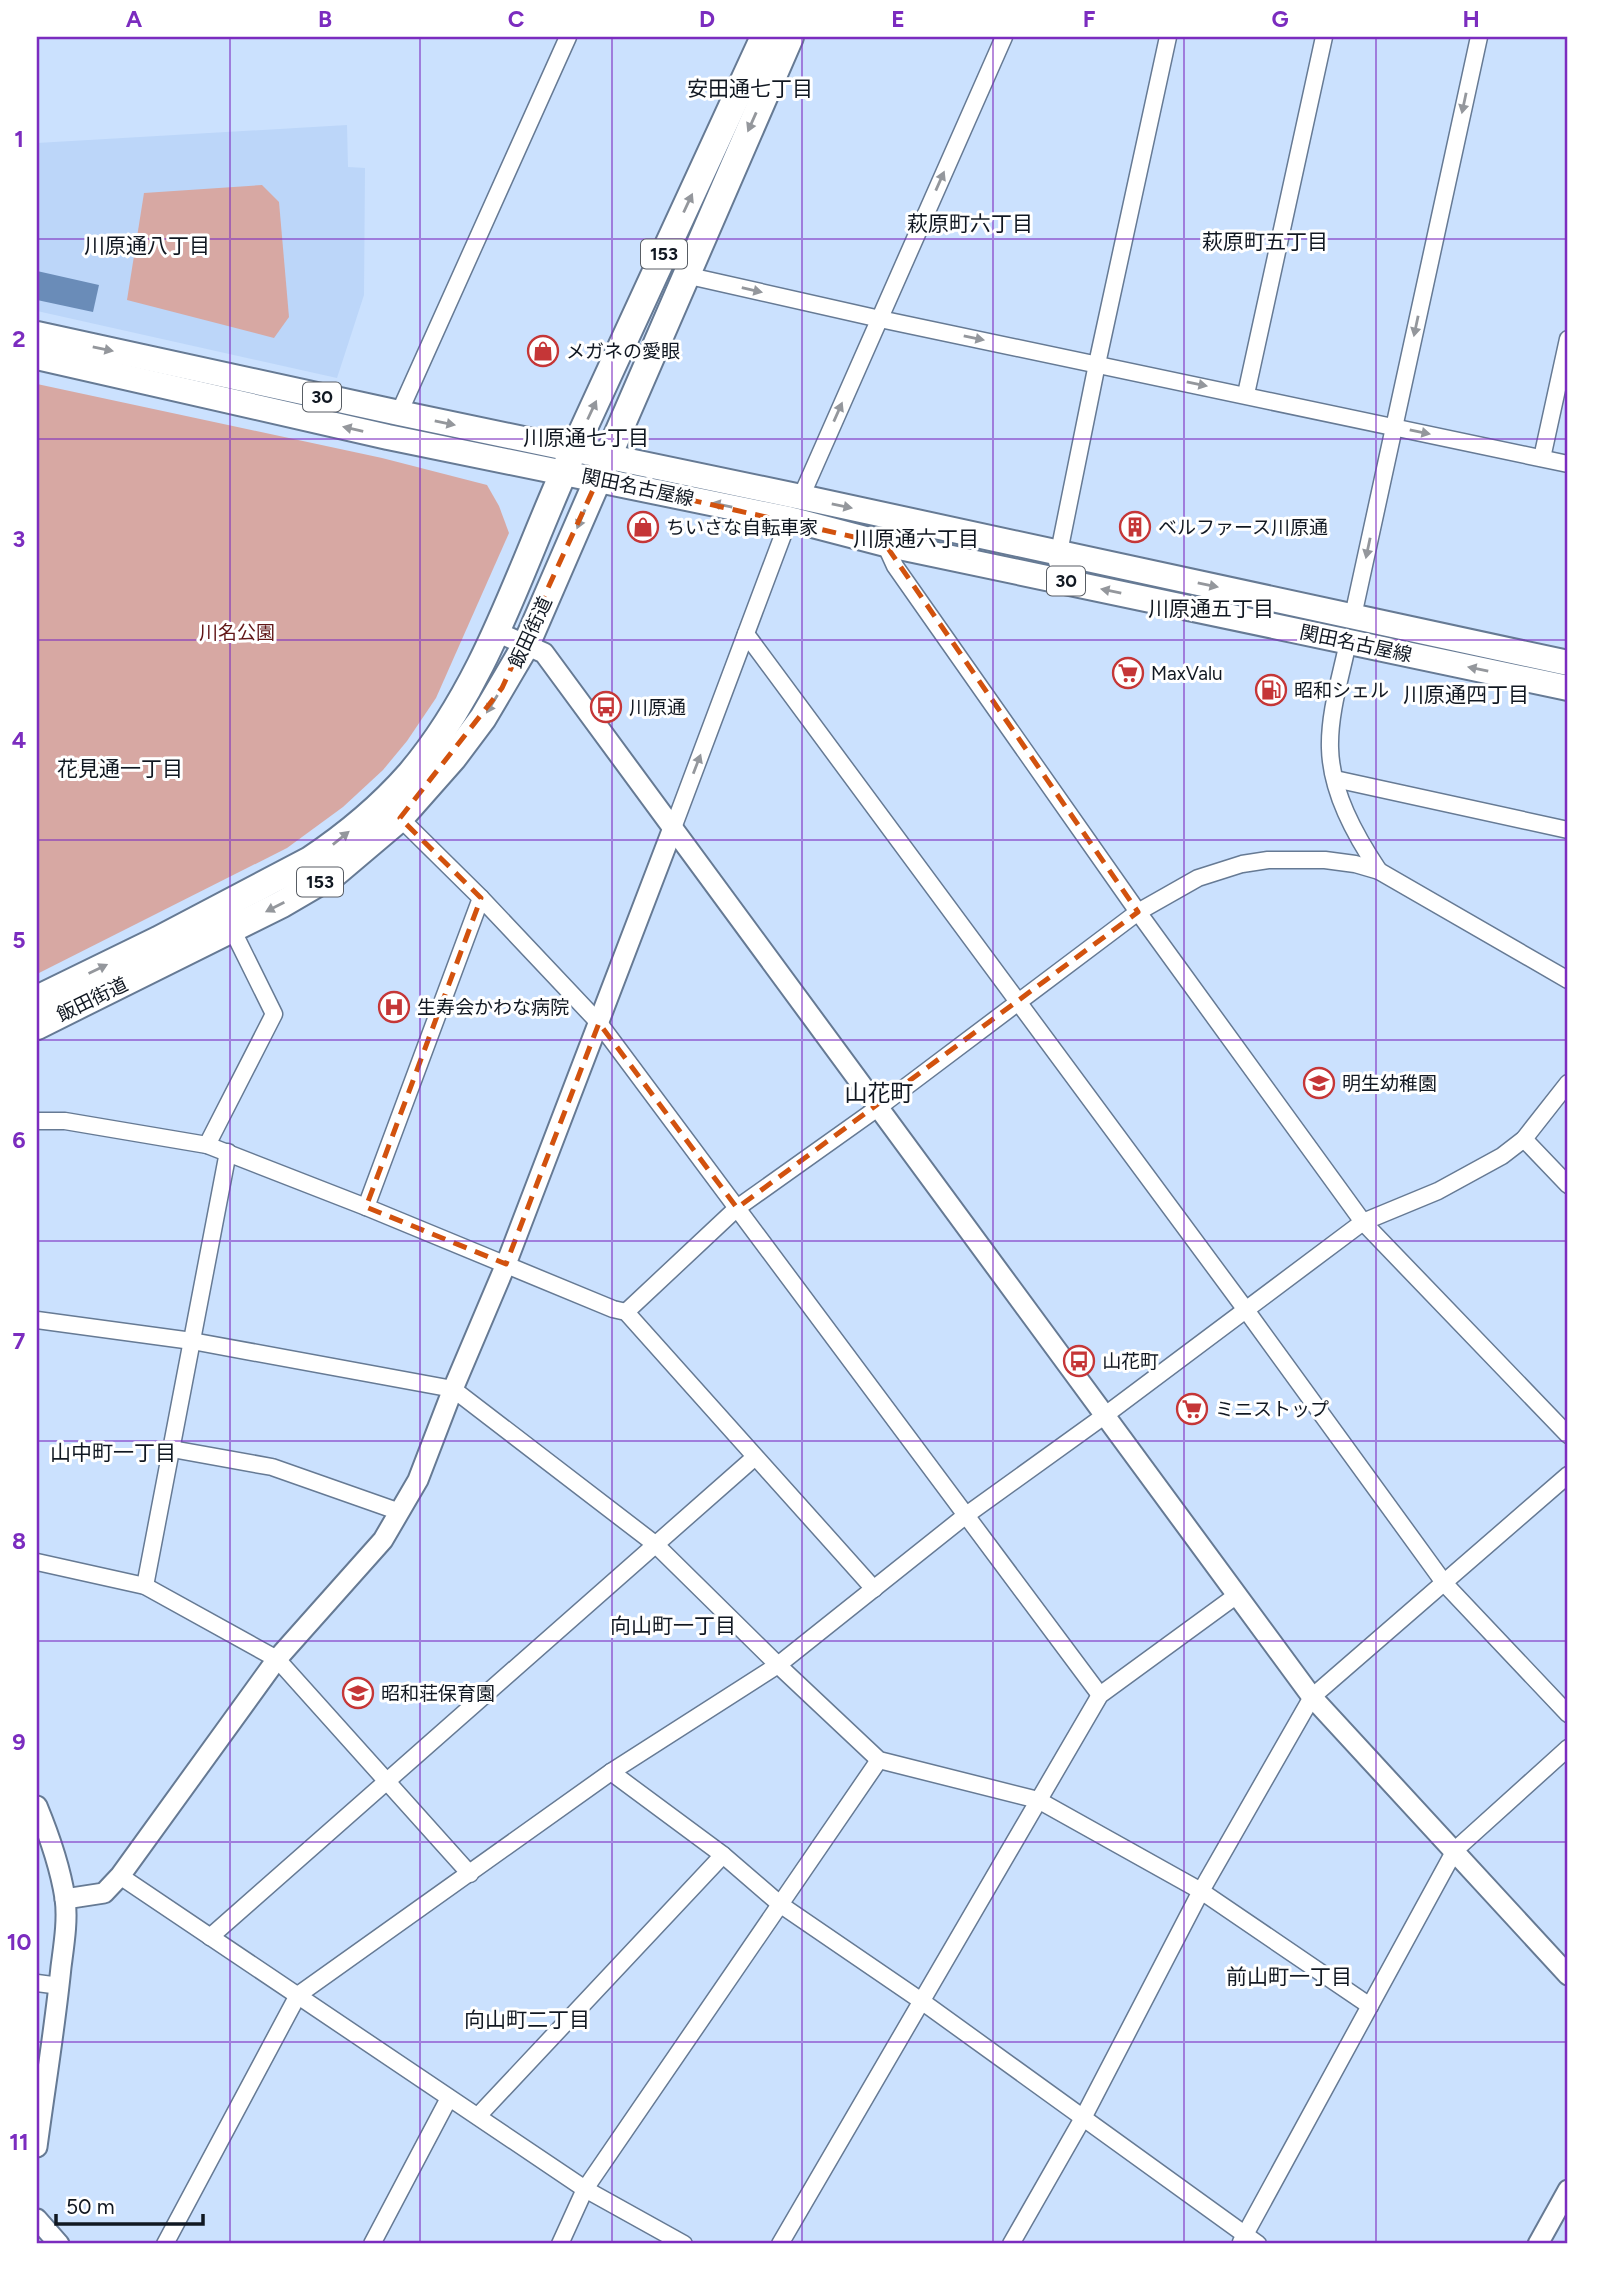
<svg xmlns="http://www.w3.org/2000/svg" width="1605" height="2281" viewBox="0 0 1605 2281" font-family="Figtree,'Noto Sans JP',sans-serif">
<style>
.built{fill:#bcd6f9}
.green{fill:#d7a8a3}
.water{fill:#6a8cb8}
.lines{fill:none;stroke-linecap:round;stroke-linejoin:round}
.minor-casing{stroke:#667a94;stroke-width:19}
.tertiary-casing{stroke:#667a94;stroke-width:23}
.primary-casing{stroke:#667a94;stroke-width:28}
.trunk-casing{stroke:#667a94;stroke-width:30}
.minor{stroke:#fff;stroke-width:16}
.tertiary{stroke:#fff;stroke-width:19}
.primary{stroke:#fff;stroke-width:24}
.trunk{stroke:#fff;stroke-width:26}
.oneway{fill:#94979c}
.marked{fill:none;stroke:#d2520e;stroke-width:5;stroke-dasharray:14 9;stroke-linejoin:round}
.grid{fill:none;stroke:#7b2cbf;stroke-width:2;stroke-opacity:0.55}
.labels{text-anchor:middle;stroke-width:6;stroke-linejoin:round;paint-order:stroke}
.shield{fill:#fff;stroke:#585d64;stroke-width:2}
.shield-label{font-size:18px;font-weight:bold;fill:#111822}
.poi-label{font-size:19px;fill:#111822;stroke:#fff;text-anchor:start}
.street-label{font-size:19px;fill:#111822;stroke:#fff}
.park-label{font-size:19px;fill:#611617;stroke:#fff}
.neighbourhood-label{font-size:21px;fill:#111822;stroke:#fff}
.quarter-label{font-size:23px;fill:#111822;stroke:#fff}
.neatline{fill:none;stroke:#7b2cbf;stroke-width:2.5}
.grid-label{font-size:23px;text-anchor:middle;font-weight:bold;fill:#7b2cbf}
</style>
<rect width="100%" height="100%" fill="#cbe1fe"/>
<path class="built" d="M347 125 348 167 365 168 364 295 337 378 37 311V143Z"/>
<g class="green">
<path d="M262 185 279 202 289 317 274 338 127 300 144 193Z"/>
<path d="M37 384 382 458 487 485 499 506 509 533 436 698 407 741 383 770 343 807 287 848 37 974Z"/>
</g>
<path class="water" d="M37 271 99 285 93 312 37 300Z"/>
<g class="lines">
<g class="minor-casing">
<g id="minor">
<path d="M685 275 880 319 1568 464"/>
<path d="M1246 394 1324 37"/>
<path d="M399 413 568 37"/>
<path d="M1542 458 1568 339"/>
<path d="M801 497 1004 37"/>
<path d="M885 544 895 566 1138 912 1363 1222 1568 1435"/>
<path d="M1057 562 1097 364 1168 37"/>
<path d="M1353 616 1479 37"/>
<path d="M746 634 1246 1310 1445 1584 1568 1714"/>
<path d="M1348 642C1341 676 1329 713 1330 748 1331 792 1355 835 1379 871"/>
<path d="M1335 779 1568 830"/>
<path d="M400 818 481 898 599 1023 1100 1695"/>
<path d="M673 828 789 519"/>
<path d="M37 1121H65L207 1145 366 1207 613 1309 626 1312 874 1589"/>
<path d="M1524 1139 1568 1185"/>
<path d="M207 1145 274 1014 232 929"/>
<path d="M366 1207 481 898"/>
<path d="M626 1312 737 1208 879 1107 1138 912 1198 878 1242 864 1268 860H1325L1355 864 1379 871 1568 980"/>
<path d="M37 1320 192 1341 453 1389 655 1544 778 1665 879 1760 1038 1800 1201 1891 1370 2006"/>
<path d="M172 1449 272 1467 400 1512"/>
<path d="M37 1562 145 1586 277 1659 470 1874"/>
<path d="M145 1586 228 1152"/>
<path d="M611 1772 723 1855 781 1905 920 2000 1258 2244"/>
<path d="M120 1876 585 2189 684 2244"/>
<path d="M210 1937 755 1457"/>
<path d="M37 1983 60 1986"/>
<path d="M478 2116 723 1855"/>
<path d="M1241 2242 1455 1850 1568 1748"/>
<path d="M165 2244 298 1995 611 1772 778 1665 965 1516 1104 1416 1363 1222 1438 1191 1502 1156 1524 1139 1568 1083"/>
<path d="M372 2244 449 2098"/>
<path d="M560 2244 585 2189 879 1760"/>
<path d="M780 2244 1100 1695 1237 1595"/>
<path d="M1011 2244 1083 2118 1201 1891 1312 1697 1568 1475"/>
</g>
</g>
<g class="tertiary-casing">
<g id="tertiary">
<path d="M495 631 544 653 1312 1697 1568 1975"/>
<path d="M37 1806C49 1835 60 1866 65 1898 68 1920 64 1944 61 1967 55 2027 45 2087 37 2147"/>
<path d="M65 1899 104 1893 120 1876 277 1659 383 1540 418 1480 453 1389 506 1264 673 828"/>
<path d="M37 2219 59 2244"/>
<path d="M1538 2244 1568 2190"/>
</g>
</g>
<g class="primary-casing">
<g id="primary">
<path d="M37 334 399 413 801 497 1568 663"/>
<path d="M37 357 388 437 789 519 885 544 1568 688"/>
</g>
</g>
<g class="trunk-casing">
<g id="trunk">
<path d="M37 999 158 940 310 860C346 836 381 807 410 774 490 680 524 555 576 445 639 309 702 173 764 37"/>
<path d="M37 1026 282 904 335 873 400 818 453 758 483 718 526 645 790 37"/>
</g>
</g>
<use href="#minor" class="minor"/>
<use href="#tertiary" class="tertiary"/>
<use href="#primary" class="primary"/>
<use href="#trunk" class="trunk"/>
</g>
<defs><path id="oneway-solid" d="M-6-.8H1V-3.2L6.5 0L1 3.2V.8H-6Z" transform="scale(1.75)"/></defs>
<g class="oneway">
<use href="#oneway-solid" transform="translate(1464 103) rotate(102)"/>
<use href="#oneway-solid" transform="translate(752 122) rotate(114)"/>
<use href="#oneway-solid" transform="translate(940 181) rotate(-66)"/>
<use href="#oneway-solid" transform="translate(688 203) rotate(-65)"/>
<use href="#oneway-solid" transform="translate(752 290) rotate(13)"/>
<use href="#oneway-solid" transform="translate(1416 326) rotate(102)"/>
<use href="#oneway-solid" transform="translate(974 338) rotate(12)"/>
<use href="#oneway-solid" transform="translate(103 349) rotate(12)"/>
<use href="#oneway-solid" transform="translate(1197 384) rotate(12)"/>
<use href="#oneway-solid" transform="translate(592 410) rotate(-65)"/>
<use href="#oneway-solid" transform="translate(838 412) rotate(-66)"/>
<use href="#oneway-solid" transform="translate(445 423) rotate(12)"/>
<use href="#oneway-solid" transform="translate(353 429) rotate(-167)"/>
<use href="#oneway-solid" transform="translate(1420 432) rotate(12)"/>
<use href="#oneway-solid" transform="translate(722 505) rotate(-168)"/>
<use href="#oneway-solid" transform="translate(842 506) rotate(12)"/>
<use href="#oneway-solid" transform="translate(581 519) rotate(113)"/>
<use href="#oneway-solid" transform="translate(1368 548) rotate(102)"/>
<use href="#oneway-solid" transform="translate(1208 585) rotate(12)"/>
<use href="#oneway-solid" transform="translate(1111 591) rotate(-168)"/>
<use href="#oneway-solid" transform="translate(1478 669) rotate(-168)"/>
<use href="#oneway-solid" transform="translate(492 704) rotate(122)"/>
<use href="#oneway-solid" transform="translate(697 764) rotate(-69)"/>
<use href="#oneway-solid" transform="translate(341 838) rotate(-39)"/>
<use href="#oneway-solid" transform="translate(275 907) rotate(153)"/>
<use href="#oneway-solid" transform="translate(98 969) rotate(-26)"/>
</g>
<path class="marked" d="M598 479 885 544 1138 912 737 1208 599 1023 506 1264 366 1207 481 898 400 818 502 688Z"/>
<path class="grid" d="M230 37V2244M420 37V2244M612 37V2244M802 37V2244M993 37V2244M1184 37V2244M1376 37V2244M37 239H1568M37 439H1568M37 640H1568M37 840H1568M37 1040H1568M37 1241H1568M37 1441H1568M37 1641H1568M37 1842H1568M37 2042H1568"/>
<defs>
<g id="shop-ring" transform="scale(1.575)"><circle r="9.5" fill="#fff" stroke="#c53637" stroke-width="1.5"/><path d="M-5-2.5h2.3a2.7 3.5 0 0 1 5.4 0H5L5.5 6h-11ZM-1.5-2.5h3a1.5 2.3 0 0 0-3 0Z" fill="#c53637"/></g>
<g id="building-ring" transform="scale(1.575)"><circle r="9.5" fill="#fff" stroke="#c53637" stroke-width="1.5"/><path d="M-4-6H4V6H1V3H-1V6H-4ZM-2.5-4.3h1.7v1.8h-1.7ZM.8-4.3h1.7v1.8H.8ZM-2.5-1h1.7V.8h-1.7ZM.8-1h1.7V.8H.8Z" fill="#c53637"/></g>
<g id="supermarket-ring" transform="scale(1.575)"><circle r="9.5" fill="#fff" stroke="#c53637" stroke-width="1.5"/><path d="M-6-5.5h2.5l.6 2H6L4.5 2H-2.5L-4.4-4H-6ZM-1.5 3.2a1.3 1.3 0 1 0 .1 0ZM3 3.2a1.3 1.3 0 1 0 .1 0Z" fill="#c53637"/></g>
<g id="fuel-ring" transform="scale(1.575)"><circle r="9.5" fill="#fff" stroke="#c53637" stroke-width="1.5"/><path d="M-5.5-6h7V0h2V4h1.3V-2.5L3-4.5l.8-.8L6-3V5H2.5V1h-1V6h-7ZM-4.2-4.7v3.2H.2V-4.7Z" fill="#c53637"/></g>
<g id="bus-ring" transform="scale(1.575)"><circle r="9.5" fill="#fff" stroke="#c53637" stroke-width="1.5"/><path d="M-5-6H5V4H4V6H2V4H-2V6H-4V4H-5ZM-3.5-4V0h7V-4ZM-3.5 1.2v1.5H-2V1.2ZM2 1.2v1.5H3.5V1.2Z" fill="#c53637"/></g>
<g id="hospital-ring" transform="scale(1.575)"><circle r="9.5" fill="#fff" stroke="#c53637" stroke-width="1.5"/><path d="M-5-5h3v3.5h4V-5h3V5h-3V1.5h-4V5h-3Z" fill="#c53637"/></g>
<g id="school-ring" transform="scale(1.575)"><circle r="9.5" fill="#fff" stroke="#c53637" stroke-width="1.5"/><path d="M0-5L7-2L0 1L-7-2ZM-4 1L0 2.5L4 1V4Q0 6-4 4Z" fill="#c53637"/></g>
</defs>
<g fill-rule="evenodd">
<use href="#shop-ring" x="543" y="351"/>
<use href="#shop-ring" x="643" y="527"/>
<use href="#building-ring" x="1135" y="527"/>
<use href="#supermarket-ring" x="1128" y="673"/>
<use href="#fuel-ring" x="1271" y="690"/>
<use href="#bus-ring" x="606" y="707"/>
<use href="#hospital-ring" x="394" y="1007"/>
<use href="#school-ring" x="1319" y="1083"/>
<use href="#bus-ring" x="1079" y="1361"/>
<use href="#supermarket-ring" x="1192" y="1409"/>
<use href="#school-ring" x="358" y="1693"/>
</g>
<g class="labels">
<g class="shield">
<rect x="641" y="239.5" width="46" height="29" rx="5"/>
<rect x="303" y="382.5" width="38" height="29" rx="5"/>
<rect x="1047" y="566.5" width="38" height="29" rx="5"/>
<rect x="297" y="867.5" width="46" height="29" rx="5"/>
</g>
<g class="shield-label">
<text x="664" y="260">153</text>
<text x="322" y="403">30</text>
<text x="1066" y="587">30</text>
<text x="320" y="888">153</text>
</g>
<g class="poi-label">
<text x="566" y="358">メガネの愛眼</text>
<text x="666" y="534">ちいさな自転車家</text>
<text x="1158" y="534">ベルファース川原通</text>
<text x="1151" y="680">MaxValu</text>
<text x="1294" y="697">昭和シェル</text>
<text x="629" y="714">川原通</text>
<text x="417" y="1014">生寿会かわな病院</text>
<text x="1342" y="1090">明生幼稚園</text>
<text x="1102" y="1368">山花町</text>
<text x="1215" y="1416">ミニストップ</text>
<text x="381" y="1700">昭和荘保育園</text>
</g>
<g class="street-label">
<text transform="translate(638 487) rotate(12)" y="7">関田名古屋線</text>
<text transform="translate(530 632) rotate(-65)" y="7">飯田街道</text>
<text transform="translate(1356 643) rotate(12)" y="7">関田名古屋線</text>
<text transform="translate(92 999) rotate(-26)" y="7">飯田街道</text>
</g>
<g class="park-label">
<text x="237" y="639">川名公園</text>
</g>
<g class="neighbourhood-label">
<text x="750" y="96">安田通七丁目</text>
<text x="970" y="231">萩原町六丁目</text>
<text x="1265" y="249">萩原町五丁目</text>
<text x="147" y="253">川原通八丁目</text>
<text x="586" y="445">川原通七丁目</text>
<text x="916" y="546">川原通六丁目</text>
<text x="1211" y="616">川原通五丁目</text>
<text x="1466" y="702">川原通四丁目</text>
<text x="120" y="776">花見通一丁目</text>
<text x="113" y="1460">山中町一丁目</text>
<text x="673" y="1633">向山町一丁目</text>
<text x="1289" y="1984">前山町一丁目</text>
<text x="527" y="2027">向山町二丁目</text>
</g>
<g class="quarter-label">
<text x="879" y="1101">山花町</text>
</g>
</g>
<rect width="1605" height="2281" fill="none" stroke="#ffffff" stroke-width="77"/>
<path d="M56 2214v10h147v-10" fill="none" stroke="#111822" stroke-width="3.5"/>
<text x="66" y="2214" font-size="21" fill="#111822" stroke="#ffffff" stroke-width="5" paint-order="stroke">50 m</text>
<rect x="38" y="38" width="1528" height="2204" class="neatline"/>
<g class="grid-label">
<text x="134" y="27">A</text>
<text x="325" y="27">B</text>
<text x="516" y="27">C</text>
<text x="707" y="27">D</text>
<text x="898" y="27">E</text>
<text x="1089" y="27">F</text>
<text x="1280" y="27">G</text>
<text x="1471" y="27">H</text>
<text x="19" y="147">1</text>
<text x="19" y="347">2</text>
<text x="19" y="547">3</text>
<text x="19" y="748">4</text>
<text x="19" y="948">5</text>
<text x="19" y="1148">6</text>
<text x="19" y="1349">7</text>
<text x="19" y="1549">8</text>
<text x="19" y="1750">9</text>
<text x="19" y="1950">10</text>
<text x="19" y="2150">11</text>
</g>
</svg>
